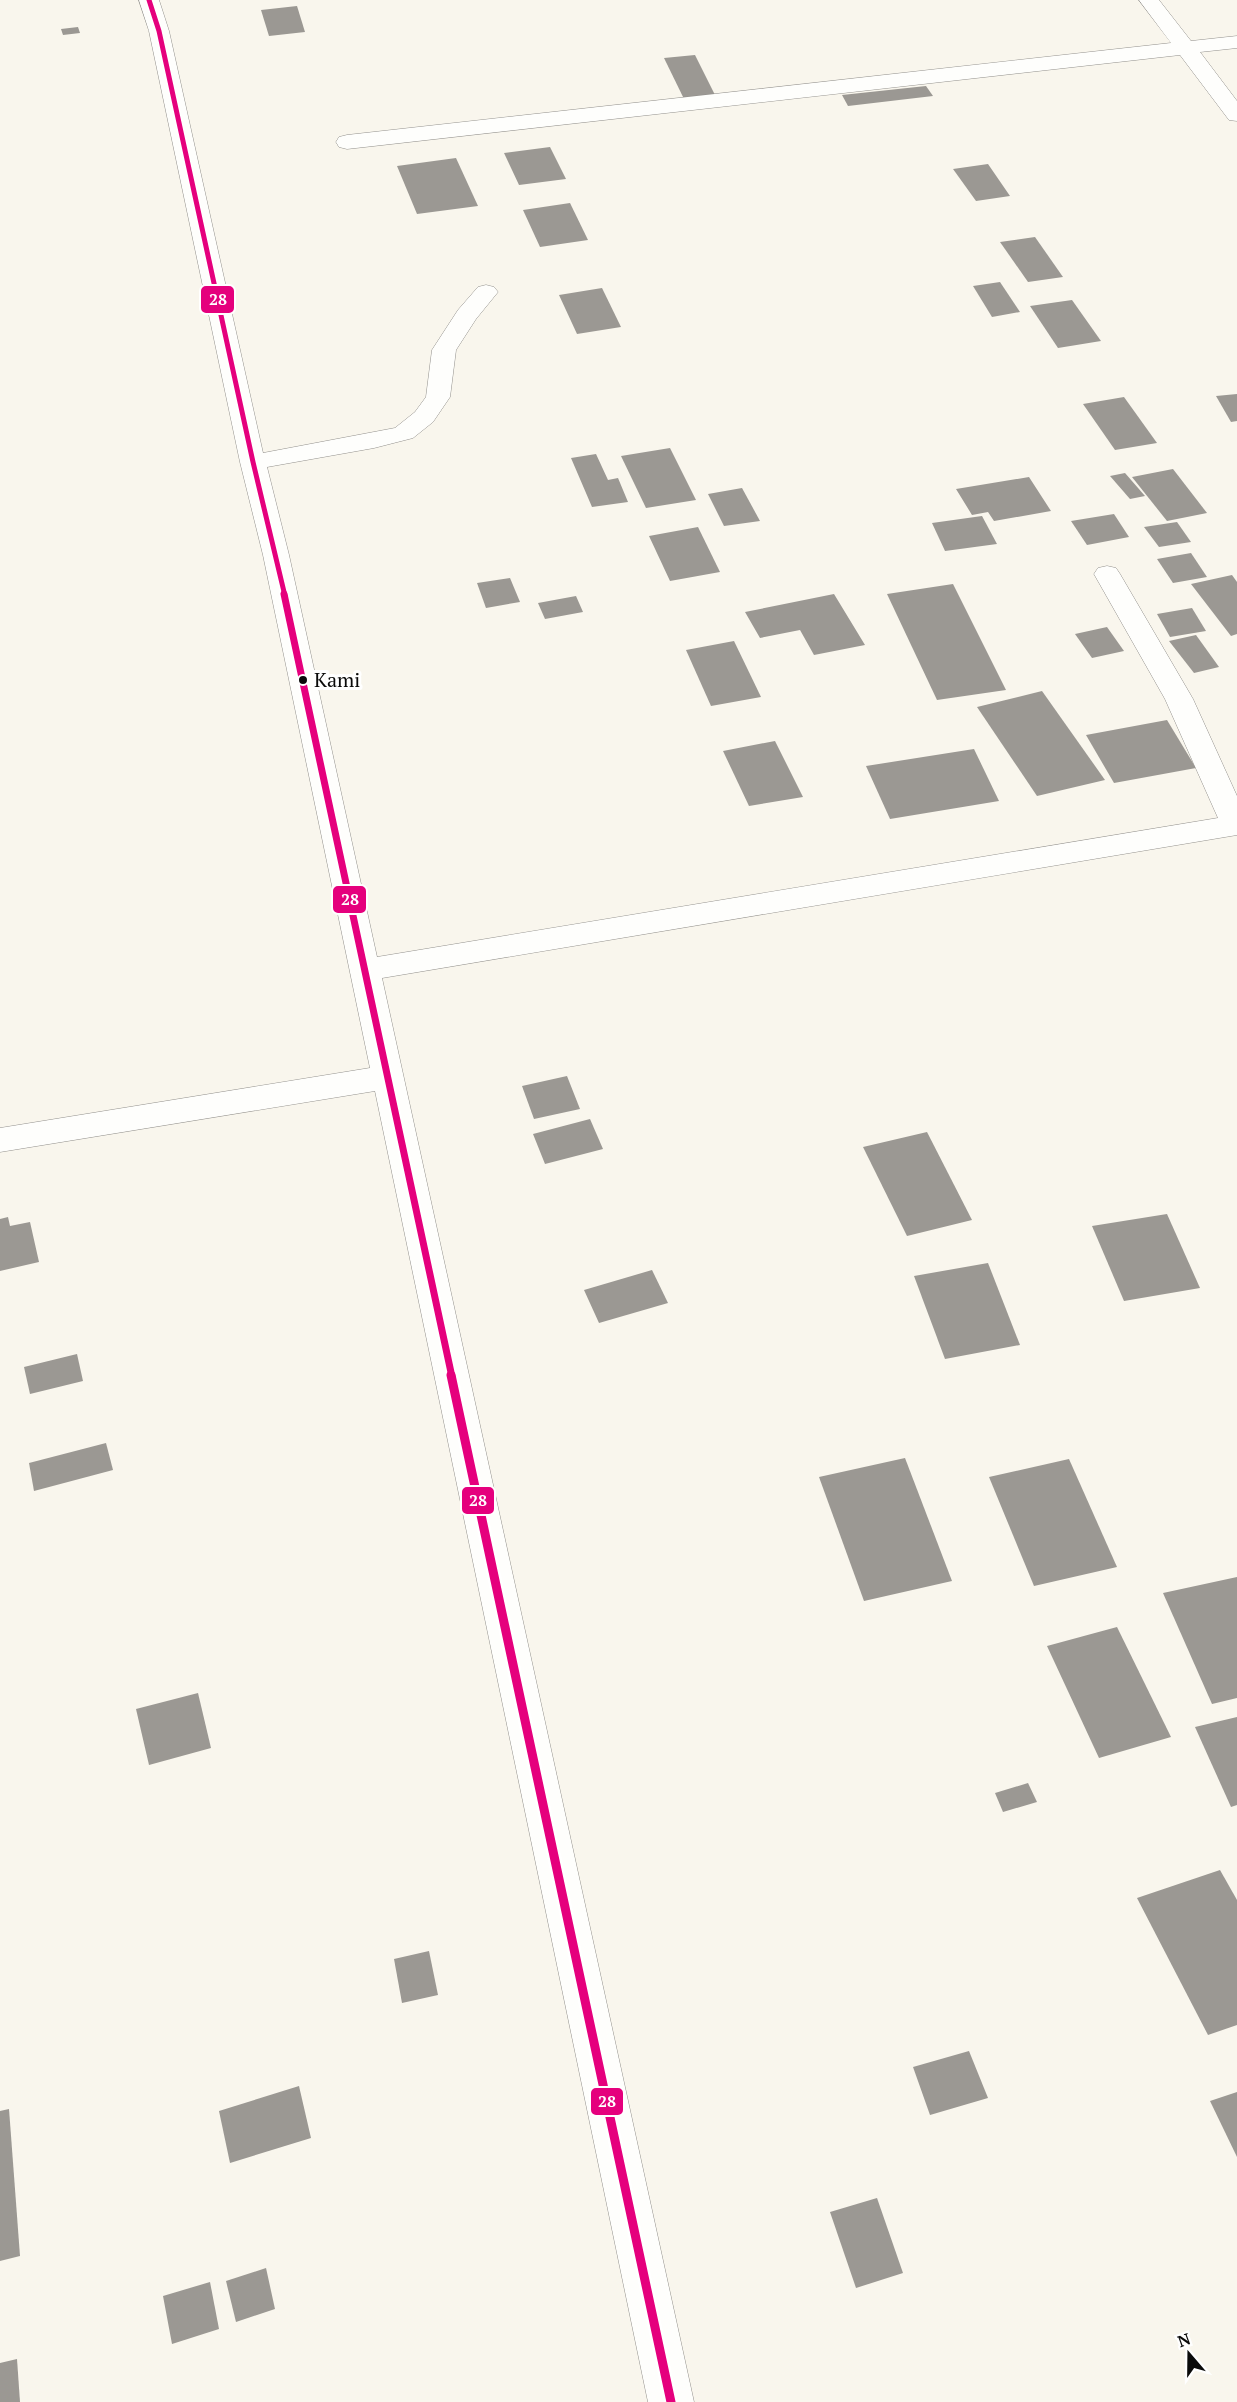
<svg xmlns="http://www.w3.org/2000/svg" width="1237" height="2402" viewBox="0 0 1237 2402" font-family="'PT Serif',serif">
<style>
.building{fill:#9b9893}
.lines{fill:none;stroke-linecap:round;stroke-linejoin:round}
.minor-casing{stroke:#92908c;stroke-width:1}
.minor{fill:#fefefc;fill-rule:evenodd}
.bus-1-far2-casing{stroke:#fff;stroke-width:8}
.bus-1-far1-casing{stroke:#fff;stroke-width:11}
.bus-1-casing{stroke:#fff;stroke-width:14}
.bus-1-far2{stroke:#e5007d;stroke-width:5}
.bus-1-far1{stroke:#e5007d;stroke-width:7}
.bus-1{stroke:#e5007d;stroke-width:9}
.bus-dot{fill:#0a0a0a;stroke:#fff;stroke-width:2}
.labels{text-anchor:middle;stroke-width:6;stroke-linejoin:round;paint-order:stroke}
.bus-label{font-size:20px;fill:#0a0a0a;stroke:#fff;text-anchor:start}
.line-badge{stroke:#fff;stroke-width:2}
.badge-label{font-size:16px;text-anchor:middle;font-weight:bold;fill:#fff}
</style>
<rect width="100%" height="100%" fill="#f9f6ed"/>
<g class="building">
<path d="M297 6 305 32 269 36 261 10Z"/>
<path d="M78 27 80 33 63 35 61 29Z"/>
<path d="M695 55 716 97 685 101 664 58Z"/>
<path d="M926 86 933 96 848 106 842 95Z"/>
<path d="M550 147 566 179 519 185 504 153Z"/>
<path d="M456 158 478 206 417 214 397 166Z"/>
<path d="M988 164 1010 196 976 201 953 169Z"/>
<path d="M570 203 588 240 540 247 523 210Z"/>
<path d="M1035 237 1063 277 1028 282 1000 242Z"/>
<path d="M1000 282 1020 312 992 317 973 286Z"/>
<path d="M602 288 621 327 577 334 559 295Z"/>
<path d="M1072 300 1101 341 1058 348 1030 306Z"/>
<path d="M1237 394V421L1231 422 1216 396Z"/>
<path d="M1124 397 1157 443 1115 450 1083 404Z"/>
<path d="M670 448 696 500 646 508 621 456Z"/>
<path d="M596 454 608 480 618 478 628 502 592 507 571 458Z"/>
<path d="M1173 469 1207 513 1167 521 1132 477Z"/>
<path d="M1125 473 1145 496 1130 499 1110 476Z"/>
<path d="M1029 477 1051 511 994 521 988 512 972 515 956 489Z"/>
<path d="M742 488 760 521 724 526 708 494Z"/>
<path d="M1114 514 1129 537 1087 545 1071 521Z"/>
<path d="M982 516 997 544 945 551 932 523Z"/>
<path d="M1177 522 1191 542 1159 547 1144 527Z"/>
<path d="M698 527 720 572 670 581 649 536Z"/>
<path d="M1191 553 1207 577 1173 583 1157 559Z"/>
<path d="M1232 575 1237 582V634L1231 636 1191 584Z"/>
<path d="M510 578 520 602 486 608 477 583Z"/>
<path d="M953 584 1006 690 937 700 887 594Z"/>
<path d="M834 594 865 645 814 655 800 630 760 638 745 612Z"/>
<path d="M576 596 583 612 545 619 538 603Z"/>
<path d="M1192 608 1206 631 1170 637 1157 614Z"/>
<path d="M1107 627 1124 651 1092 658 1075 634Z"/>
<path d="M1196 635 1219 667 1194 673 1169 641Z"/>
<path d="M734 641 761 697 711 706 686 650Z"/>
<path d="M1042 691 1105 780 1037 796 977 707Z"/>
<path d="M1167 720 1196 768 1114 783 1086 735Z"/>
<path d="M775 741 803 797 749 806 723 751Z"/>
<path d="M974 749 999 801 890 819 866 766Z"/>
<path d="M567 1076 580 1109 534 1119 522 1086Z"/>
<path d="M590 1119 603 1149 545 1164 533 1134Z"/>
<path d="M927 1132 972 1220 907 1236 863 1147Z"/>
<path d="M1167 1214 1200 1288 1124 1301 1092 1226Z"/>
<path d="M8 1217 10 1226 30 1222 39 1262 0 1271V1219Z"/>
<path d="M988 1263 1020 1345 945 1359 914 1276Z"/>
<path d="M652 1270 668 1303 599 1323 584 1290Z"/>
<path d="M77 1354 83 1381 30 1394 24 1367Z"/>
<path d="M106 1443 113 1470 34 1491 29 1463Z"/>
<path d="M905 1458 952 1581 864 1601 819 1477Z"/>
<path d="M1069 1459 1117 1567 1034 1586 989 1477Z"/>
<path d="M1237 1577V1698L1212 1704 1163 1593Z"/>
<path d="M1117 1627 1171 1737 1099 1758 1047 1646Z"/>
<path d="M198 1693 211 1748 149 1765 136 1709Z"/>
<path d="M1237 1717V1805L1231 1807 1195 1727Z"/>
<path d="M1028 1783 1037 1802 1003 1812 995 1793Z"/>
<path d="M1220 1870 1237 1900V2025L1208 2035 1137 1898Z"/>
<path d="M429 1951 438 1995 402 2003 394 1959Z"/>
<path d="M969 2051 988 2098 930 2115 913 2067Z"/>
<path d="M299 2086 311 2138 230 2163 219 2111Z"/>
<path d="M1237 2092V2157L1210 2101Z"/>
<path d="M9 2109 20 2256 0 2261V2111Z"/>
<path d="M877 2198 903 2273 856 2288 830 2212Z"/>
<path d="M266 2268 275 2309 236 2322 226 2281Z"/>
<path d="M210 2282 219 2329 172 2344 163 2296Z"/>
<path d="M17 2359 20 2402H0V2363Z"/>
</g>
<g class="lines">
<g class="minor-casing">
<g id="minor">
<path d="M139 0H159L169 31 263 453 395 428 415 412 426 397 432 350 458 310 478 287 486 285 494 287 498 292 476 319 456 350 450 397 433 422 413 438 374 448 267 467 289 555 377 957 1218 818 1165 699 1094 574 1098 568 1107 566 1116 568 1120 574 1193 699 1237 796V835L382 978 694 2402H648L375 1091 0 1152V1128L370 1068 263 555 240 462 149 31Z"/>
<path d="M1139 0H1159L1191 41 1237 36V48L1200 52 1237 101V121L1229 120 1180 55 347 149 339 147 336 142 339 137 347 135 1171 43Z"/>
</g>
</g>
<use href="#minor" class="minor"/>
<g class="bus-1-far2-casing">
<path id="bus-1-far2" d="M149 0 159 31 253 462 285 596"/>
</g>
<g class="bus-1-far1-casing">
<path id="bus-1-far1" d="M284 594 452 1377"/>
</g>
<g class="bus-1-casing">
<path id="bus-1" d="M451 1375 671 2402"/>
</g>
<use href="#bus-1-far2" class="bus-1-far2"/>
<use href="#bus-1-far1" class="bus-1-far1"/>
<use href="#bus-1" class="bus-1"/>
</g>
<circle class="bus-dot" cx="303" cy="680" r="5"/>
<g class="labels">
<g class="bus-label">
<text x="314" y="687">Kami</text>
</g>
</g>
<g class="line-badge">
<rect x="200" y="285" width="35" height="29" rx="6" fill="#e5007d"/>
<rect x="332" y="885" width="35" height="29" rx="6" fill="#e5007d"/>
<rect x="461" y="1486" width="34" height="29" rx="6" fill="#e5007d"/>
<rect x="590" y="2087" width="34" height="29" rx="6" fill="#e5007d"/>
</g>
<g class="badge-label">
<text x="218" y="305">28</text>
<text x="350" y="905">28</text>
<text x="478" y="1506">28</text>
<text x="607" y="2107">28</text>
</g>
<g transform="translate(1189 2354) rotate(340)" stroke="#ffffff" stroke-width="4.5" paint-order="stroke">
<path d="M0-4.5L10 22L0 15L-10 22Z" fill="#0a0a0a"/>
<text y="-9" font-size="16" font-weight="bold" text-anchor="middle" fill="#0a0a0a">N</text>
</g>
</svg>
